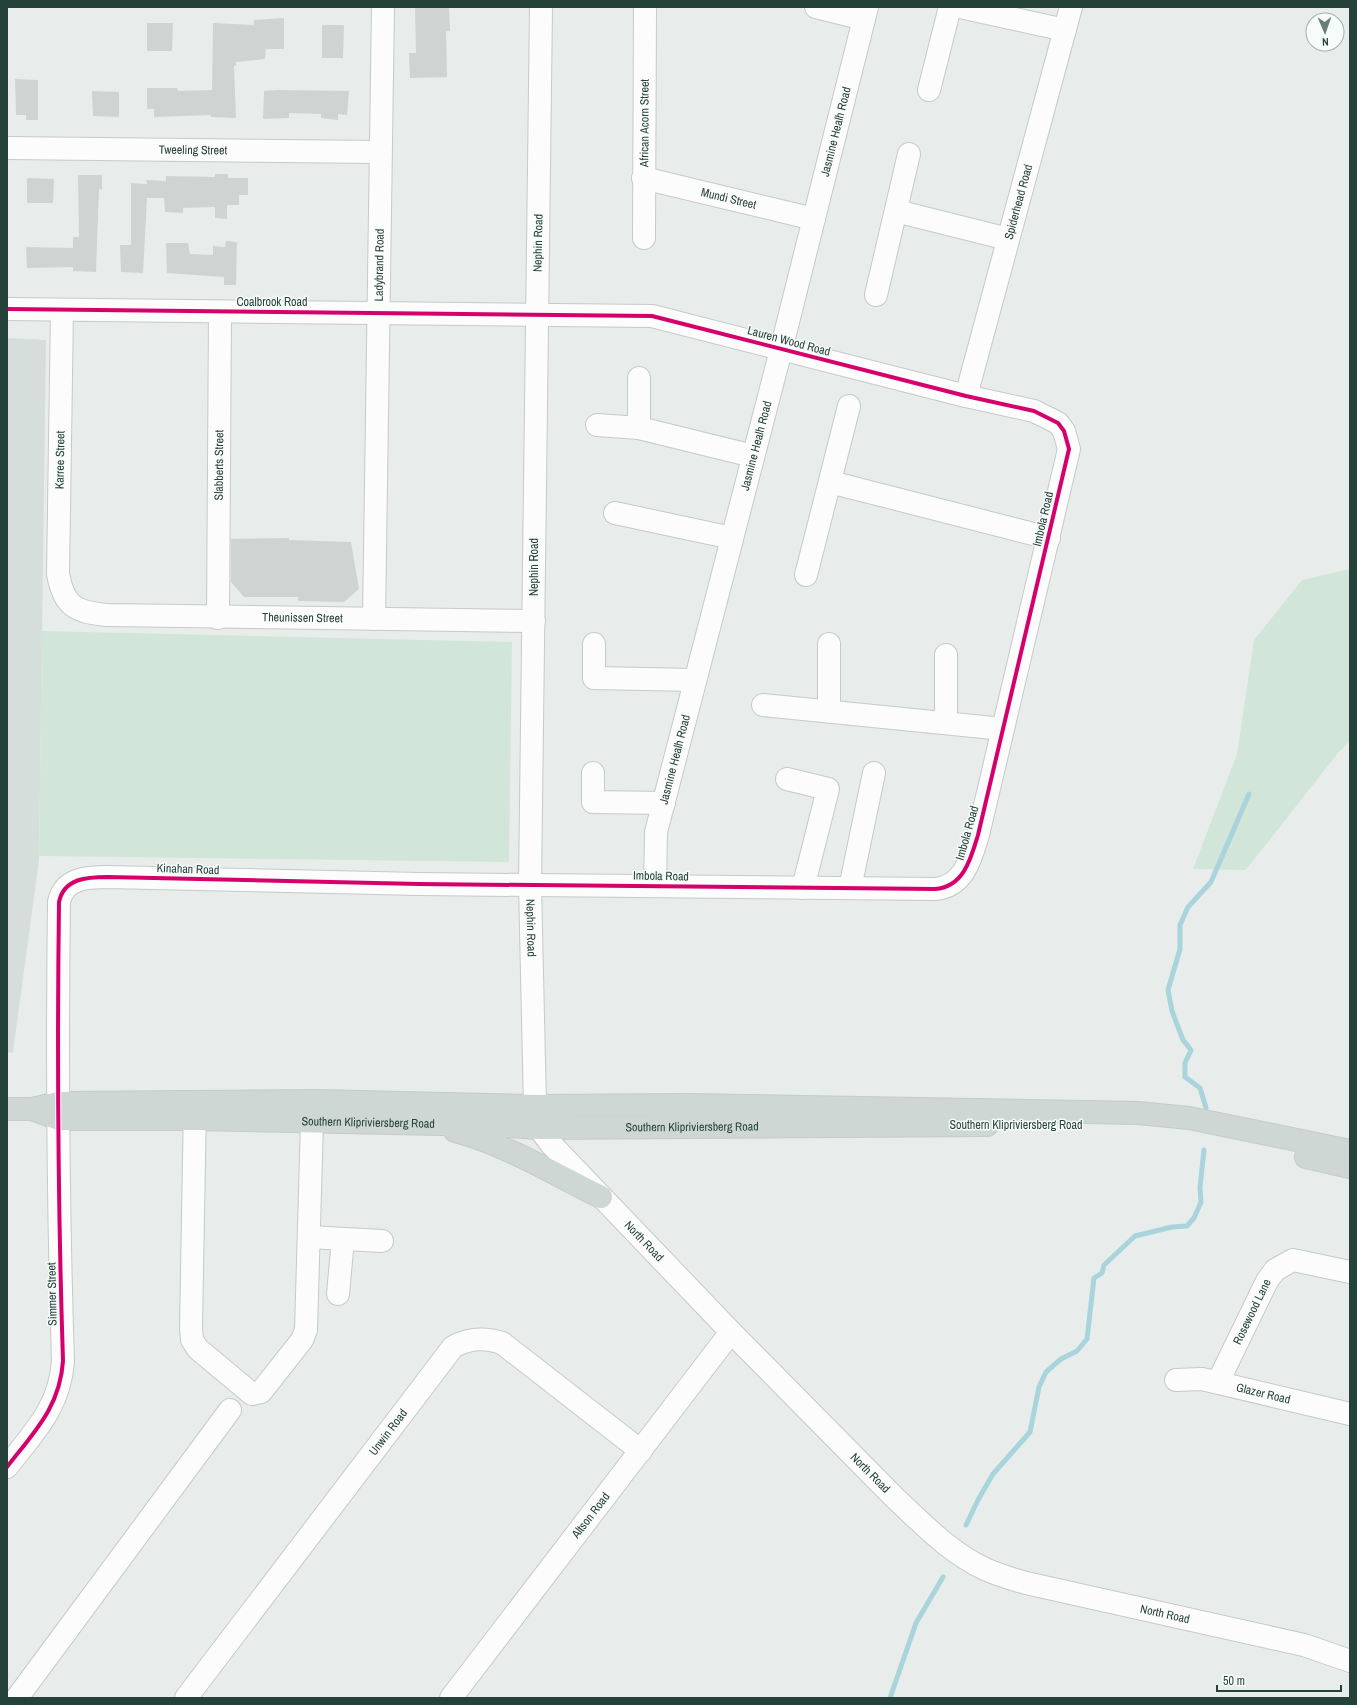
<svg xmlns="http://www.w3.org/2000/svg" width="1357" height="1705" viewBox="0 0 1357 1705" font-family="'Archivo Narrow',sans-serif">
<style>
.built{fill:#d6dedb}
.green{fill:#d1e6d8}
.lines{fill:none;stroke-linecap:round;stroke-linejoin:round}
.stream{stroke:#a9d4db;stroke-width:5}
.building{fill:#cfd4d2}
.minor-casing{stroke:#c5cac8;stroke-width:24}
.major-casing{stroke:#c3ccc9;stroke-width:24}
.minor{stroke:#fcfcfc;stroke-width:22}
.major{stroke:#cfd7d5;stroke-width:22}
.cycleway-casing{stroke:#f7fbf9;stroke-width:6}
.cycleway{stroke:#d6006c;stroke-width:4}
.labels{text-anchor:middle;stroke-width:3;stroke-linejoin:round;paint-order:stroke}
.street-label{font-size:12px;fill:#24423a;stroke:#f7fbf9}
</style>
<rect width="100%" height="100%" fill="#e8edeb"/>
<path class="built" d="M7 338 46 340 39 860 13 1052 7 1053Z"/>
<g class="green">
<path d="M1350 569V741L1338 753 1246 870 1193 869 1237 754 1254 640 1302 580Z"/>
<path d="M42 631 512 642 509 862 39 856Z"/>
</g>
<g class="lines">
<g class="stream">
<path d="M1206 1108 1200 1088 1185 1077V1063L1191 1050 1183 1040 1172 1011 1168 990 1180 949V925L1188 907 1211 882 1249 794"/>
<path d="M966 1525 978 1500 993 1474 1030 1432 1039 1387 1046 1372 1061 1359 1077 1351 1087 1339 1094 1278 1102 1273 1104 1265 1135 1236 1172 1227 1187 1226 1194 1218 1201 1202 1200 1187 1204 1150"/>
<path d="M890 1698 916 1623 943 1577"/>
</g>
</g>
<g class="building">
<path d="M415 7H449L450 31H446L447 77 410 78 409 53H416Z"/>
<path d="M284 18V49H266L265 59 236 62V66H234L236 118 211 117V115L154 117V109H147V88H177L178 91 212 90 213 23 254 25V20Z"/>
<path d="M147 23H173L172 51H147Z"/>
<path d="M322 25H344L343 58H322Z"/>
<path d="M15 79 38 80V120H26V115H16Z"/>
<path d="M278 90 349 91 347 115 338 114V120L321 118V114L289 113V118L263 119 264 91Z"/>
<path d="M92 91 119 92V117L93 116Z"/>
<path d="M215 174H228V178H248V195H239V205H227V219L215 218V207L183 208V213L165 212 164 198H147L143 273 121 272 120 245H131V183L147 184 146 180 166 181V176L215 177Z"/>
<path d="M78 175H102V190L99 189 96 272 73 271V267L27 268 26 247 73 248V237H79Z"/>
<path d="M27 178 54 179 53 203H27Z"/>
<path d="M226 241 237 242 236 285H224V277L167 273 166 243H188L190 254 213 255V246L225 247Z"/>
<path d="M289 538V540L351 542 359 589 344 602 298 601V597H244L231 582V539Z"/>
</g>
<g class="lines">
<g class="minor-casing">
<g id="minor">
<path id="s1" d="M541 7 530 885 535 1106 539 1128 551 1144 731 1332 895 1498C923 1524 950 1553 985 1569 998 1575 1012 1579 1026 1583L1304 1645 1350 1661"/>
<path d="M816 7 864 19"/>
<path d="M960 7 1065 30"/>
<path d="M929 90 950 7"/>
<path id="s2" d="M7 148 379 152"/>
<path id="s3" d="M643 178 814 219"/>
<path d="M896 211 1008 239"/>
<path id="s4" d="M644 238 645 7"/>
<path d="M876 295 909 154"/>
<path d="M7 309 652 316 966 396 1034 411 1058 423 1064 431 1069 449 978 835C971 858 964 887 935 889L419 884 108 877C87 877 64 878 59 902 57 1055 58 1208 63 1361 60 1407 34 1432 7 1467"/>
<path id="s5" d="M62 310 58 574C64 607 76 612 107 615L534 621"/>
<path d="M639 378V428"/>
<path id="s6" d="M966 396 1071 7"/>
<path d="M597 425 639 428 753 456"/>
<path d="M830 482 1049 538"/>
<path d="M615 513 732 538"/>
<path d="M806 575 849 406"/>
<path id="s7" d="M218 618 220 312"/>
<path id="s8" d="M374 619 383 7"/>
<path d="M594 644V678L695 680"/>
<path d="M829 644V711"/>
<path d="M763 705 1003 729"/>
<path d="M946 723V655"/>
<path d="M593 773V802L664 803"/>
<path d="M787 779 828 789 803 888"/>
<path id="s9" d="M655 886 656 832 781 350 867 7"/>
<path d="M850 888 874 773"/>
<path d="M195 1104 191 1328 192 1340 198 1349 252 1394 261 1392 302 1340 306 1330 312 1122"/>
<path d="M309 1237 382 1241"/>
<path d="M338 1294 343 1239"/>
<path id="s10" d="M1176 1380 1202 1379 1350 1414"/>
<path id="s11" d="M1218 1382 1267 1281 1275 1270 1293 1260 1350 1272"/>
<path d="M17 1698 230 1410"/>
<path id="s12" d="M186 1698 453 1347C469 1338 484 1337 502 1343L641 1451"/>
<path id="s13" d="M451 1698 731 1332"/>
</g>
</g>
<g class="major-casing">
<g id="major">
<path d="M7 1109H32L59 1103 317 1101 535 1106 688 1105 1138 1113 1189 1118 1350 1151"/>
<path id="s14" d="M32 1109 59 1119H195L492 1125 539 1128 987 1125"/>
<path d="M455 1131C507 1145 552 1173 601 1197"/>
<path d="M1306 1157 1350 1167"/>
</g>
</g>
<use href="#minor" class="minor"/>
<use href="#major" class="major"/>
<g class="cycleway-casing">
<path id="cycleway" d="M7 309 652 316 966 396 1034 411 1058 423 1064 431 1069 449 978 835C971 858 964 887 935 889L419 884 108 877C87 877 64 878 59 902 57 1055 58 1208 63 1361 60 1407 34 1432 7 1467"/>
</g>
<use href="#cycleway" class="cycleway"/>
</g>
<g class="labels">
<g class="street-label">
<text dy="4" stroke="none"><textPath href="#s4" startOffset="115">African Acorn Street</textPath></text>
<text dy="4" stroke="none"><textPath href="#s9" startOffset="777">Jasmine Healh Road</textPath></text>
<text dy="4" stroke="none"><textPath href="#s2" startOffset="186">Tweeling Street</textPath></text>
<text dy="4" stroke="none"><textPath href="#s3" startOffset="88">Mundi Street</textPath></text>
<text dy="4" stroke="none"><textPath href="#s6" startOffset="201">Spiderhead Road</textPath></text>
<text transform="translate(538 243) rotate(-89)" y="4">Nephin Road</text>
<text dy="4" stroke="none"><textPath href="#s8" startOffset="354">Ladybrand Road</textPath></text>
<text x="272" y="306">Coalbrook Road</text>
<text transform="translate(789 341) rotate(15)" y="4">Lauren Wood Road</text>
<text dy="4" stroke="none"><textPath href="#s9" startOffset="453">Jasmine Healh Road</textPath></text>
<text transform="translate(60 460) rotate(-89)" y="4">Karree Street</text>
<text dy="4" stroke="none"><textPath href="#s7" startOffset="153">Slabberts Street</textPath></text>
<text transform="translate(1043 519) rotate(-77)" y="4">Imbola Road</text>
<text transform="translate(534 567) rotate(-90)" y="4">Nephin Road</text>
<text dy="4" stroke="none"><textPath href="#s5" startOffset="531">Theunissen Street</textPath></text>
<text dy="4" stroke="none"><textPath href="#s9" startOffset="129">Jasmine Healh Road</textPath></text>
<text transform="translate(967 833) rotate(-74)" y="4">Imbola Road</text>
<text transform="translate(188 869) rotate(2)" y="4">Kinahan Road</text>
<text transform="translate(661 876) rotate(1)" y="4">Imbola Road</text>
<text dy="4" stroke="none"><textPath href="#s1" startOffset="921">Nephin Road</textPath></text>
<text dy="4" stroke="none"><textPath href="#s14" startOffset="338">Southern Klipriviersberg Road</textPath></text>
<text x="1016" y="1129">Southern Klipriviersberg Road</text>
<text dy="4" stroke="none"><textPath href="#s14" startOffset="662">Southern Klipriviersberg Road</textPath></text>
<text dy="4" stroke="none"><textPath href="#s1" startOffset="1276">North Road</textPath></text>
<text transform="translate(52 1294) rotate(-91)" y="4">Simmer Street</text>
<text dy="4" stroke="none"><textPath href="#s11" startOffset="78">Rosewood Lane</textPath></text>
<text dy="4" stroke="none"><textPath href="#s10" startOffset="89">Glazer Road</textPath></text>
<text dy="4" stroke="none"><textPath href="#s12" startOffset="334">Unwin Road</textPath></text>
<text dy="4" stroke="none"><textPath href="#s1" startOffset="1600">North Road</textPath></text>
<text dy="4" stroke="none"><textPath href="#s13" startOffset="230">Altson Road</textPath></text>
<text dy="4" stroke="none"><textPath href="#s1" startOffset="1936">North Road</textPath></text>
</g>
</g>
<rect width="1357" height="1705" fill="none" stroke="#24423a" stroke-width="16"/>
<g transform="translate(1325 32) rotate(178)"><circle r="19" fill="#f7fbf9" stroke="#a3b1ad"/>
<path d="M0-3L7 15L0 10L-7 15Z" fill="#697e78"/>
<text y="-6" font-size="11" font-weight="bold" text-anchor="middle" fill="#24423a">N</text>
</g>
<path d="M1217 1685v6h124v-6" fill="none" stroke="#24423a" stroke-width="2"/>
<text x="1223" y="1685" font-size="12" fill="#24423a" stroke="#f7fbf9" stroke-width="3" paint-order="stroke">50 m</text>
</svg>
